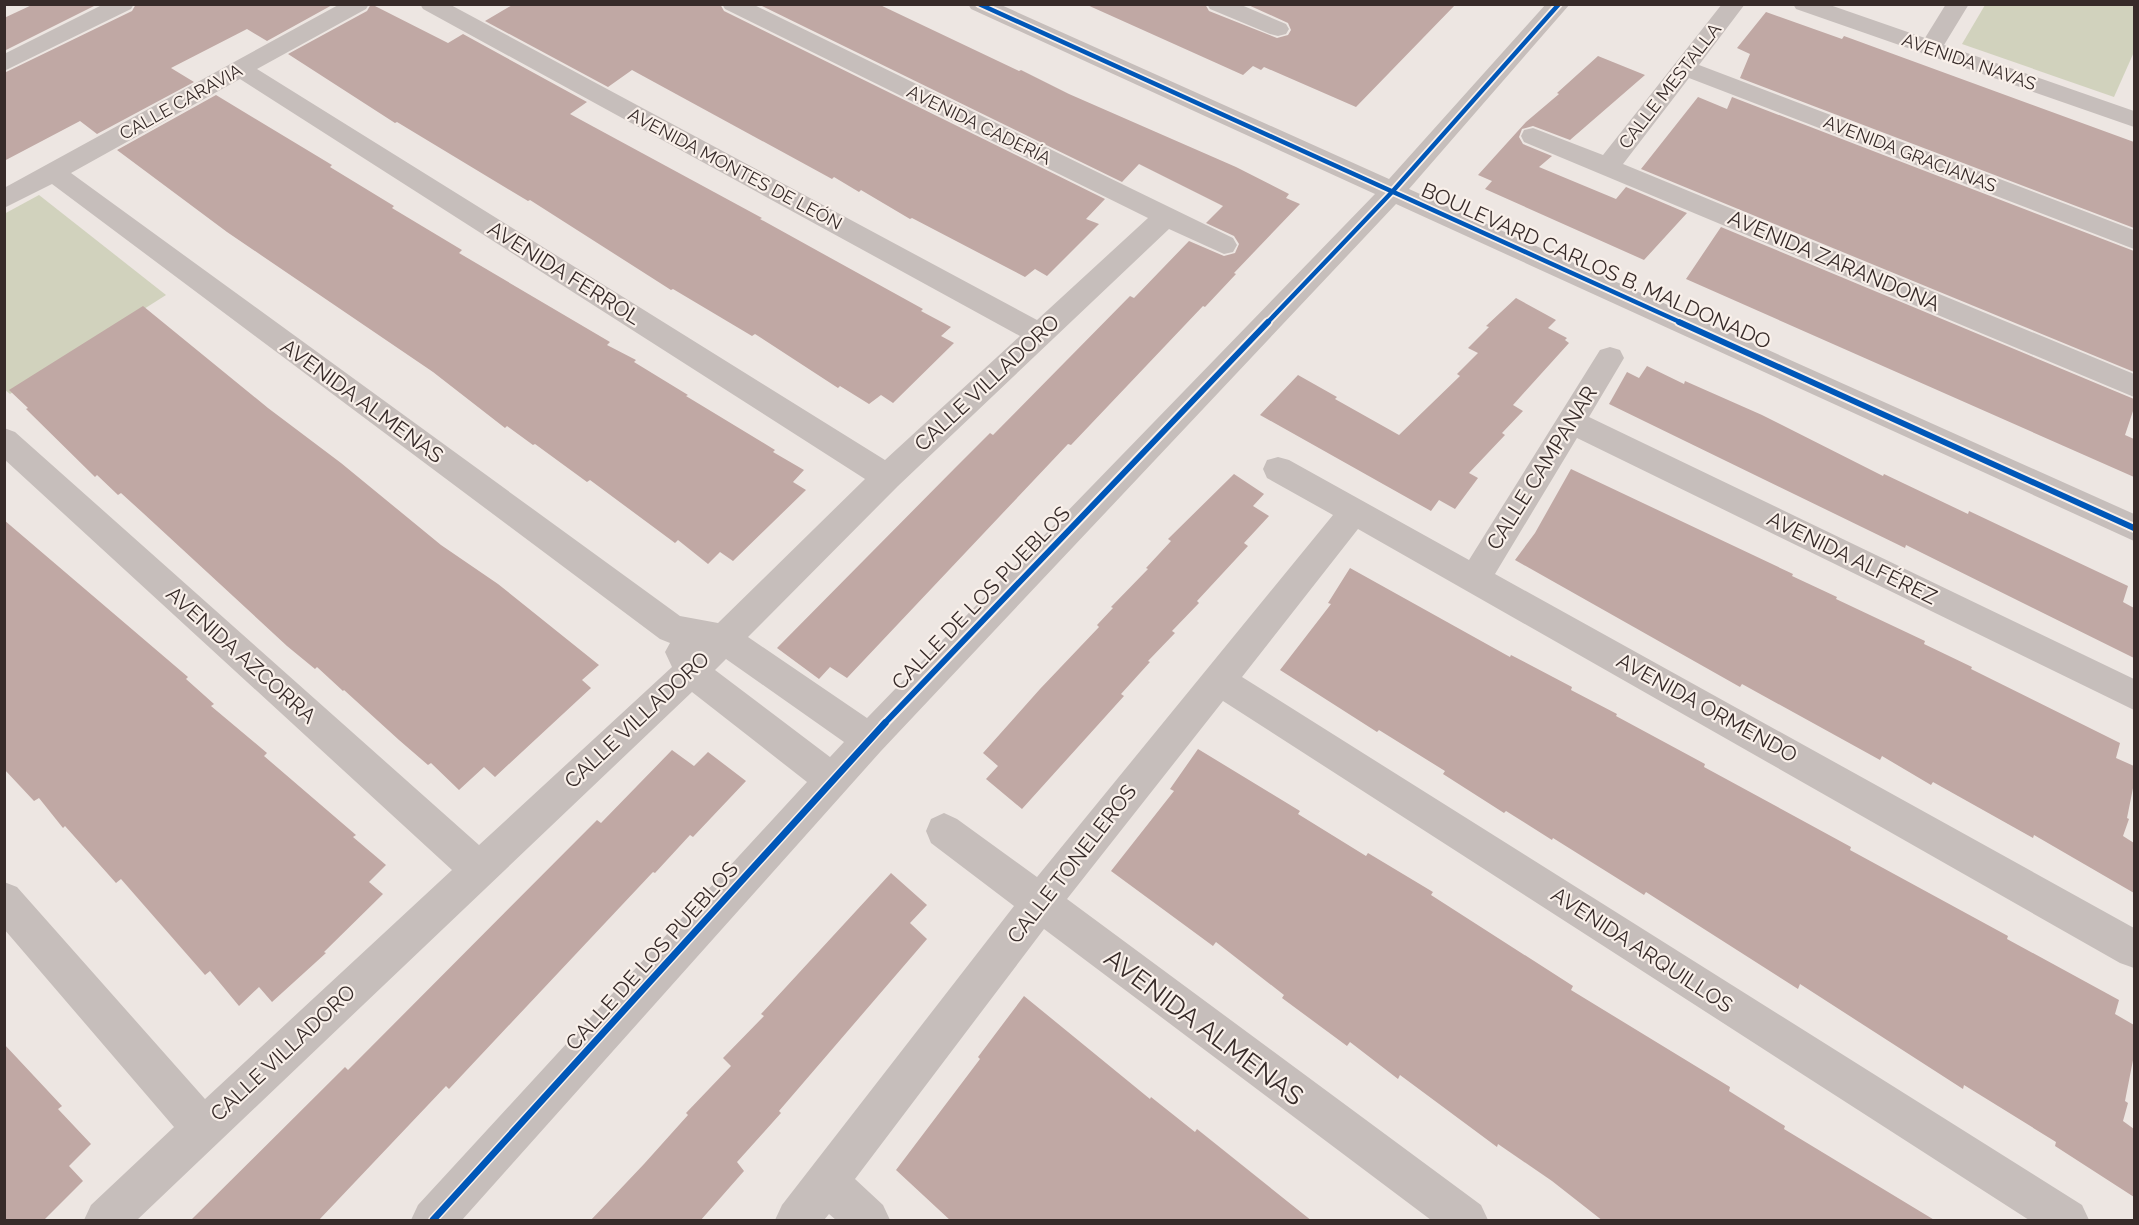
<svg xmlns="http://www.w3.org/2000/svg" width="2139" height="1225" viewBox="0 0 2139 1225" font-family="Raleway,sans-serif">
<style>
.green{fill:#d1d2bd}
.building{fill:#c0a8a4}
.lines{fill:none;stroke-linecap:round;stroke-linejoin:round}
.minor{fill:#c6bebb;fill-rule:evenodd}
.cycleway-far2-casing{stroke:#f9f0ea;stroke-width:8}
.cycleway-far1-casing{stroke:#f9f0ea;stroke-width:10}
.cycleway-casing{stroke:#f9f0ea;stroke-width:10}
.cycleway-far2{stroke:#0057b8;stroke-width:4.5}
.cycleway-far1{stroke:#0057b8;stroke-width:6}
.cycleway{stroke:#0057b8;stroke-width:7}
.labels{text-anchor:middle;stroke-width:4.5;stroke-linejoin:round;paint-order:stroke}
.far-street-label{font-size:18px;fill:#372b29;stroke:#f9f0ea}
.street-label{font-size:21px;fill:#372b29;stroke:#f9f0ea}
.near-street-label{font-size:26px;fill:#372b29;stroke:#f9f0ea}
</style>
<rect width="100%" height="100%" fill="#ede6e2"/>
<g class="green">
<path d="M1985 5H2134V52L2114 97 1962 44Z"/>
<path d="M39 195 166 295 10 394 4 389V214Z"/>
</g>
<g class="building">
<path d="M34 4H98L4 51V18Z"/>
<path d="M136 4H334L267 41 247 29 171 68 194 82 97 134 80 121 4 161V73L132 11Z"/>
<path d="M371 4 448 43 463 34 587 102 570 114 762 218 760 219 923 309 921 311 951 327 941 336 954 343 893 403 881 395 869 404 840 386 838 388 755 334 752 336 673 289 671 290 530 200 528 201 397 122 395 123 288 54 367 11Z"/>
<path d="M514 4H720L724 11 1105 199 1086 219 1099 224 1047 276 1035 269 1025 277 912 218 910 219 861 190 859 192 834 177 832 179 632 70 608 87 485 21Z"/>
<path d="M758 4H878L1019 71 1021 70 1069 94 1236 167 1289 194 1286 198 1300 204 1234 273 1236 274 1205 307 1203 306 1071 445 1068 444 847 678 830 667 819 679 777 648 955 468 990 433 993 435 1130 296 1134 298 1189 241 1224 256 1235 253 1239 244 1234 236 1206 223 1223 206 1139 164 1122 182Z"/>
<path d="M1085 4H1205L1209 11 1277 38 1288 35 1291 30 1288 23 1246 4H1456L1356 107 1264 67 1261 70 1253 66 1243 75Z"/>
<path d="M1766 12 1842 39 1844 36 2134 142V228L1740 78 1750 54 1737 48Z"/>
<path d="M1598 56 1645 75 1570 140 1533 126 1522 129 1519 137 1523 144 1552 156 1539 167 1616 199 1626 187 1687 213 1644 260 1485 189 1492 181 1478 175 1526 122 1559 94 1557 93Z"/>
<path d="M216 95 332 165 330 167 394 206 392 208 462 250 459 253 610 342 607 345 636 360 634 362 688 395 686 396 775 450 773 452 804 470 793 482 806 490 733 561 720 552 708 564 678 540 675 543 590 480 587 482 535 444 533 445 507 426 505 428 433 372 227 232 117 150Z"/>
<path d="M1698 97 1727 109 1732 97 2134 251V372L1641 169Z"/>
<path d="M1721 227 2134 399V408L2125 435 2134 439V477L1686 279Z"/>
<path d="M1516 298 1556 320 1548 328 1567 338 1565 340 1569 343 1513 405 1523 411 1502 433 1505 435 1469 473 1478 478 1455 509 1439 500 1431 511 1260 415 1298 375 1337 397 1335 399 1399 435 1460 376 1457 374 1478 353 1468 348 1489 327 1486 326Z"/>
<path d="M143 306 268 408 341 463 441 545 498 584 599 665 582 680 591 688 495 777 484 767 459 790 431 763 428 765 399 740 344 690 343 691 317 667 315 669 287 646 143 513 121 493 118 495 97 475 95 477 26 409 28 408 9 390Z"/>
<path d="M1647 366 1684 384 1685 381 1762 415 1883 476 1884 474 1968 514 1969 511 2128 586 2123 602 2134 608V658L1906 545 1905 548 1609 404 1627 372 1639 378Z"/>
<path d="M1571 469 1793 574 1792 576 1837 597 1836 599 1925 641 1924 644 1972 667 1971 669 2120 743 2116 758 2134 766V783L2127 818 2129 819 2123 836 2134 843V893L2034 835 2033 838 1933 782 1931 785 1882 756 1880 760 1742 684 1740 687 1515 560 1535 533Z"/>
<path d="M1234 474 1264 494 1253 506 1269 516 1244 543 1248 546 1197 601 1199 603 1172 631 1175 633 1148 661 1150 662 1121 694 1124 696 1022 809 986 779 998 766 983 753 1040 689 1099 627 1097 625 1113 608 1111 607 1148 569 1146 568 1171 541 1168 539Z"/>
<path d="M4 520 188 677 186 679 214 704 211 706 267 753 264 756 356 835 353 837 386 865 369 882 383 894 324 952 326 953 272 1002 259 987 239 1006 210 971 205 975 121 879 116 883 65 826 63 828 39 798 34 801 4 769Z"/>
<path d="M1350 568 1510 657 1511 655 1572 687 1571 690 1617 714 1616 716 1705 764 1704 767 1851 847 1850 850 2008 936 2007 939 2119 1000 2115 1014 2134 1025V1055L2125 1101 2128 1103 2123 1121 2134 1129V1197L2055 1146 2056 1142 1964 1085 1963 1089 1800 984 1798 989 1646 892 1644 895 1553 838 1552 840 1506 811 1504 813 1443 774 1445 771 1379 730 1377 732 1280 670 1331 604 1328 603Z"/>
<path d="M1198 749 1300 811 1298 814 1366 856 1368 853 1433 892 1431 895 1573 986 1571 990 1730 1087 1729 1091 1785 1126 1784 1129 1936 1221H1603L1552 1181 1498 1144 1497 1147 1400 1075 1398 1079 1350 1042 1347 1046 1282 998 1284 995 1216 942 1213 946 1111 871 1174 791 1170 789Z"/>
<path d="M672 750 694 766 708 752 746 781 693 837 690 835 655 873 653 872 449 1089 446 1086 318 1221H190L345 1067 348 1070 597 820 601 823Z"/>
<path d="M891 873 927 905 910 923 927 939 779 1111 781 1113 737 1162 744 1171 700 1221H590L644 1164 688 1115 686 1113 731 1066 723 1058 764 1016 761 1014Z"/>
<path d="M1024 996 1150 1099 1151 1097 1195 1132 1197 1129 1312 1221H951L896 1170 980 1059 978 1057Z"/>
<path d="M4 1044 62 1106 58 1109 91 1144 69 1166 83 1181 43 1221H4Z"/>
</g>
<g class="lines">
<g class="minor">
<path d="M104 4H134L131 9 4 71V54Z"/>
<path d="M340 4H369L366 9 257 69 885 460 1020 336 423 9 420 4H449L1037 320 1148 218 725 9 722 4H752L1233 238 1237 245 1233 252 1224 254 1169 229 898 486 748 637 867 718 1375 194 971 9 968 4H999L1389 179 1546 4H1570L1409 189 2134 514V541L1396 204 881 751 462 1220H411L418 1205 807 782 692 692 137 1220H84L91 1205 174 1127 4 929V882L17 887 205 1099 452 870 4 459V428L15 432 479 845 672 667 665 652 670 643 660 639 52 184 4 208V188ZM240 79 865 479 718 623 680 616 71 173ZM726 659 844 742 830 757 715 670Z"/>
<path d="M1207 4H1239L1286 24 1289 29 1286 34 1278 36 1270 34 1210 9Z"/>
<path d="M1722 4H1745L1699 65 2134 230V249L1689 78 1623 164 2134 374V397L1524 142 1521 136 1524 130 1533 128 1603 155Z"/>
<path d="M1793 4H1827L1925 38 1946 4H1969L1944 45 2134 111V127L1796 9Z"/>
<path d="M1610 347 1620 350 1624 358 1589 417 2134 679V710L1577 438 1495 574 2134 928V968L2120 963 1358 529 1242 677 2082 1205 2089 1220H2029L1223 701 1067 899 1481 1205 1488 1220H1431L1044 929 855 1179 883 1205 890 1220H836L829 1214 824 1220H775L782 1205 1014 906 931 843 926 831 931 819 944 813 957 819 1037 877 1333 515 1267 478 1263 469 1267 460 1278 457 1289 460 1469 560 1600 350Z"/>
</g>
<g class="cycleway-far2-casing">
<g id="cycleway-far2">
<path d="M979 4 1682 323"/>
<path d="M1267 323 1392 192 1559 4"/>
</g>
</g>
<g class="cycleway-far1-casing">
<g id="cycleway-far1">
<path d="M1679 322 2134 528"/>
<path d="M883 725 1268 322"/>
</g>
</g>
<g class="cycleway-casing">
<path id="cycleway" d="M433 1220 885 723"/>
</g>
<use href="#cycleway-far2" class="cycleway-far2"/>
<use href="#cycleway-far1" class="cycleway-far1"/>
<use href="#cycleway" class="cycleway"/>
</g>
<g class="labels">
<g class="far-street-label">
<text transform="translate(1969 62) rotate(19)" y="6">AVENIDA NAVAS</text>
<text transform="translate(1670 86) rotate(-52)" y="6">CALLE MESTALLA</text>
<text transform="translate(181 102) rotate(-29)" y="6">CALLE CARAVIA</text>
<text transform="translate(979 125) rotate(26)" y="6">AVENIDA CADERÍA</text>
<text transform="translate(1910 154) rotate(21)" y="6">AVENIDA GRACIANAS</text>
<text transform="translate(735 169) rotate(28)" y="6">AVENIDA MONTES DE LEÓN</text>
</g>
<g class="street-label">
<text transform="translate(1834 261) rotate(23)" y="7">AVENIDA ZARANDONA</text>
<text transform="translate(1596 266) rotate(24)" y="7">BOULEVARD CARLOS B. MALDONADO</text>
<text transform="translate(564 273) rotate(32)" y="7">AVENIDA FERROL</text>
<text transform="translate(987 383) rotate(-43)" y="7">CALLE VILLADORO</text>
<text transform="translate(362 401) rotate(36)" y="7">AVENIDA ALMENAS</text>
<text transform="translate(1542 468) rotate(-58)" y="7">CALLE CAMPANAR</text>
<text transform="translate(1852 558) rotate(26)" y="7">AVENIDA ALFÉREZ</text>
<text transform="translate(981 598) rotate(-46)" y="7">CALLE DE LOS PUEBLOS</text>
<text transform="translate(241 655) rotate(42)" y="7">AVENIDA AZCORRA</text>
<text transform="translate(1707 708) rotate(29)" y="7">AVENIDA ORMENDO</text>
<text transform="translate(637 720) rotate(-43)" y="7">CALLE VILLADORO</text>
<text transform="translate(1072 864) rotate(-52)" y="7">CALLE TONELEROS</text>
<text transform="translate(1642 950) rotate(33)" y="7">AVENIDA ARQUILLOS</text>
<text transform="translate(652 956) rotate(-48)" y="7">CALLE DE LOS PUEBLOS</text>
<text transform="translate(283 1053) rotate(-43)" y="7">CALLE VILLADORO</text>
</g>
<g class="near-street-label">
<text transform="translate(1204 1027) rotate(37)" y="9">AVENIDA ALMENAS</text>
</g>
</g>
<rect width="2139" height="1225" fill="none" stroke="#372b29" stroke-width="12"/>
</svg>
